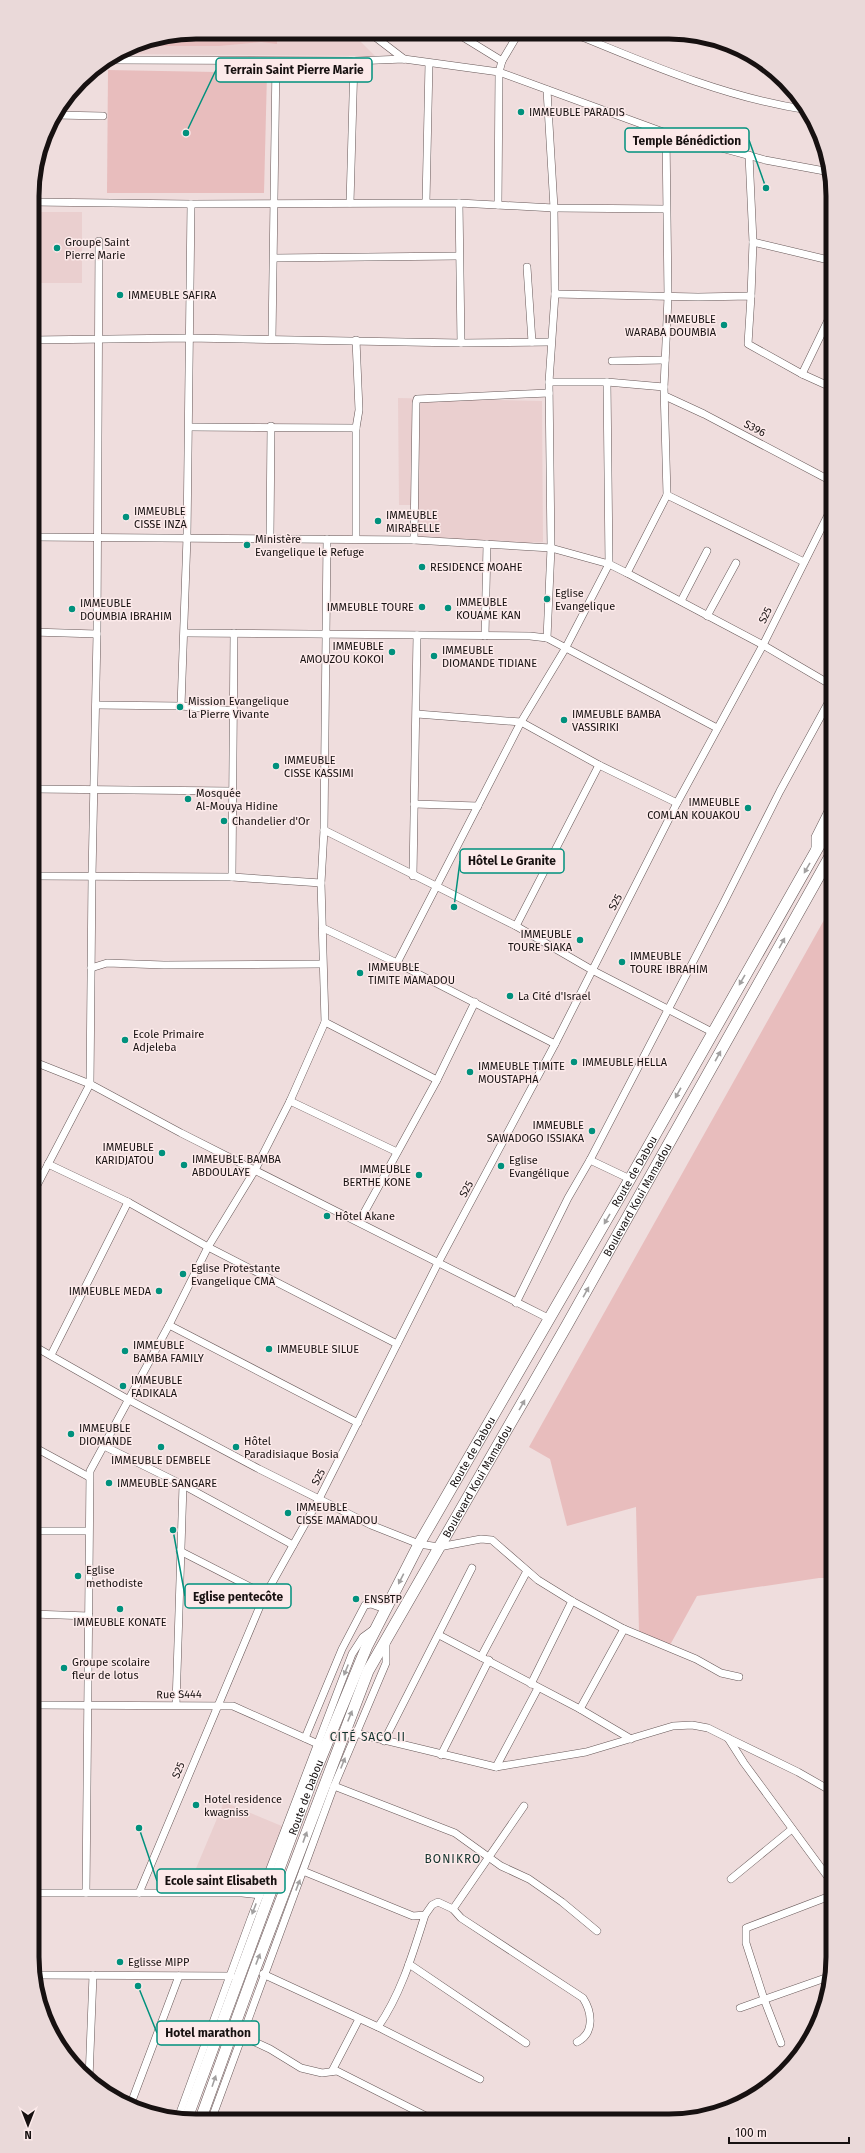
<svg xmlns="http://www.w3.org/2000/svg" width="865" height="2153" viewBox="0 0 865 2153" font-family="'Fira Sans',sans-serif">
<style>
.built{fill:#eacfcf}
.green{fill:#e8bdbd}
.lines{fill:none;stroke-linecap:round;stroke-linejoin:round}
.minor-casing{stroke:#665757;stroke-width:8}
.primary-casing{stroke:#665757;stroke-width:12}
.minor{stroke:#fff;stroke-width:7}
.primary{stroke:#fff;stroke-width:11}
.oneway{fill:#a2a0a0}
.poi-dot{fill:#00917d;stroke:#fceaea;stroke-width:1.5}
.labels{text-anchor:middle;stroke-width:3;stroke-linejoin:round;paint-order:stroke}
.poi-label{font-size:11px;fill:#171111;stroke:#fceaea;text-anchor:start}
.street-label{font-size:11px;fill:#171111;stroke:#fceaea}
.neighbourhood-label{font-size:12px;letter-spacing:1px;fill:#12322c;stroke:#fceaea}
.rim{fill:none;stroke:#171111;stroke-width:5}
.leader{fill:none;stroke:#00917d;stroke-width:1.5}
.callout-dot{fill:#00917d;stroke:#fceaea;stroke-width:1.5}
.callout{fill:#fceaea;stroke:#00917d;stroke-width:1.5}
.callout-label{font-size:12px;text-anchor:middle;font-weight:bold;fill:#171111}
</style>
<rect width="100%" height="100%" fill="#efdddd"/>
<g class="built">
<path d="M196 32 352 33 375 56 118 54 134 44Z"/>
<rect x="32" y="212" width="50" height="71"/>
<path d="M398 398 542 401 543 542 495 545 416 536 415 505H399Z"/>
<path d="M224 1802 289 1829 271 1888 189 1885Z"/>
</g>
<g class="green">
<path d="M196 32 277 33V44L261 42 219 46H132Z"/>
<path d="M108 70 267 73 264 193H107Z"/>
<path d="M833 904V1578H819L697 1596 670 1645 639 1632 636 1507 567 1526 550 1459 529 1447Z"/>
</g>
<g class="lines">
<g class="minor-casing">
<g id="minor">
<path d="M370 33 404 59"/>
<path d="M458 34 502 61"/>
<path d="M575 34C650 65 727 98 808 110"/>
<path d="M109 60 354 61 404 59 499 72 666 133 765 160 830 172"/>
<path d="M547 90 554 208 555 294 549 382 551 548 547 638"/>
<path d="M56 115 103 116"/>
<path d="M749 155 753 242 751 296"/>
<path d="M32 202 191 204 459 203 554 208 666 209"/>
<path d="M426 202 429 63"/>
<path d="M350 203 354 61"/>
<path d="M459 203 461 343"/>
<path d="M498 205 499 72 502 61 518 34"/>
<path d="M753 242 833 261"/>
<path d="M274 258 459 256"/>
<path d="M527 267 532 342"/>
<path d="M555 294 698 297 751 296 748 344 802 374 833 388"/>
<path d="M272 339 276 61"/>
<path d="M32 340 188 338 461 343 551 342"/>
<path d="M612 361 665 360"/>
<path d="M802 374 833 310"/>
<path d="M549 382H607L664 387"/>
<path d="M665 396 704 414 833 482"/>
<path d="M189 427 356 428"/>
<path d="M667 495 804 562"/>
<path d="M32 537 414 540 551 548 609 564 627 573 763 645 833 686"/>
<path d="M270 537 271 426"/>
<path d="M356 539V428L359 410 356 340"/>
<path d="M414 540 416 403 417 399 549 393"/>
<path d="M627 573 667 495 664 387 668 297 666 133"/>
<path d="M681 601 707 551"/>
<path d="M707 616 736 563"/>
<path d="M32 632 97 634"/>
<path d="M185 633 530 636 547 638 717 728"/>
<path d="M485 636 487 544"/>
<path d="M96 705 181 706 234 711"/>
<path d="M181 706 187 537 191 204"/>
<path d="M417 714 521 722 599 765 677 803"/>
<path d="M32 789 232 791"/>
<path d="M414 804 478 806"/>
<path d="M324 830 516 926 592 970 712 1032"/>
<path d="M815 851V837L833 801"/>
<path d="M32 876 232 877 321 883"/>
<path d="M413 876 417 635"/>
<path d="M232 877 234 633"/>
<path d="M516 926 599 765"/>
<path d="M323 928 397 963 555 1044"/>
<path d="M397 963 521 722 565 649 609 564 607 382"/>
<path d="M91 968 107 963 164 965 322 964"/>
<path d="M325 1022 437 1080"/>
<path d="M32 1061 90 1084 181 1133 548 1318"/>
<path d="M290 1101 397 1152"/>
<path d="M590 1160 630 1179"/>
<path d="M48 1164 128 1202 208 1247 397 1344"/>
<path d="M32 1195 90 1084 92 876 97 634 99 241"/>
<path d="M359 1222 437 1080 475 1002"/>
<path d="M516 1303 568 1198 590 1160 723 904 780 791 833 694"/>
<path d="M169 1325 358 1423"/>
<path d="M32 1345 129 1400 259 1469 371 1525 419 1544 439 1547 481 1539 492 1540 538 1580 572 1601 624 1629 696 1659 721 1673 739 1677"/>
<path d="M51 1355 128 1202"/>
<path d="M32 1446 89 1477"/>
<path d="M104 1446 183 1485 293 1545"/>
<path d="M32 1531H88"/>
<path d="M180 1551 266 1595"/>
<path d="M32 1614 89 1616"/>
<path d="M439 1635 580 1709 631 1739"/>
<path d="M481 1657 527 1571"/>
<path d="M531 1684 572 1601"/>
<path d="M32 1705 233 1706 318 1744"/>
<path d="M176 1705 183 1485"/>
<path d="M580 1709 624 1629"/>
<path d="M355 1733 496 1767 586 1752 673 1726 692 1725 708 1728 728 1738 798 1772 833 1792"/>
<path d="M305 1738 342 1649 365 1605 371 1604 385 1609"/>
<path d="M728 1738 744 1763 833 1884"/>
<path d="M384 1741 472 1568"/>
<path d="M441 1755 489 1660"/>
<path d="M496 1767 538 1688"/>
<path d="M334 1786 455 1833 501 1866 529 1879 562 1902 597 1931"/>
<path d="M303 1871 413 1916 425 1915 432 1905 438 1902 453 1909 461 1918 583 1998C592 2012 595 2033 577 2042"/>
<path d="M731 1879 792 1829"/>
<path d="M32 1893H242L260 1895"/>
<path d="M86 1893 90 1471 169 1325 208 1247 255 1170 290 1101 325 1022 321 883 324 830 327 539"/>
<path d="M139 1893 263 1599 319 1499 438 1263 555 1044 677 803 763 645 833 505"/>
<path d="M833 1908 830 1896 833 1889"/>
<path d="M453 1909 524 1806"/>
<path d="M409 1964 526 2043"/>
<path d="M263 1974 378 2027 480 2079"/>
<path d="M34 1975 231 1976"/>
<path d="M740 2008 831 1976"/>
<path d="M378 2027C401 1994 413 1953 425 1915"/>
<path d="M242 2036 270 2049 301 2068 322 2073 337 2071 434 2120"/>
<path d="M781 2043 764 1999 746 1943V1928L830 1896"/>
<path d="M332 2071 359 2019"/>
<path d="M89 2079 93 1975"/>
<path d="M130 2106 179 1976"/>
<path d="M178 2118 250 1921 352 1654 363 1637 374 1629"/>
<path d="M212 2118 334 1786 386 1663V1643"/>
<path d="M530 2120 531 2117"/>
</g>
</g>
<g class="primary-casing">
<g id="primary">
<path id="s1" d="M187 2118 313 1777 367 1646 419 1544 630 1179 833 821"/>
<path id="s2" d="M201 2118 255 1969 368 1671 567 1325 833 851"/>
</g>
</g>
<use href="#minor" class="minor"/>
<use href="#primary" class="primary"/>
</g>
<defs><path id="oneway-solid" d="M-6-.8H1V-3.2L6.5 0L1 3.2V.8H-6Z"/></defs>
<g class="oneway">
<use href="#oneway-solid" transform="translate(807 868) rotate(120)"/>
<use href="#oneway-solid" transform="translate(782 943) rotate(-61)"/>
<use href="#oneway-solid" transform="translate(742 980) rotate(120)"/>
<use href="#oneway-solid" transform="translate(718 1056) rotate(-61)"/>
<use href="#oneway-solid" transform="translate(678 1093) rotate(119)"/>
<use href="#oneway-solid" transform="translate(607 1219) rotate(120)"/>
<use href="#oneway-solid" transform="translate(586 1292) rotate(-61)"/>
<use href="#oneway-solid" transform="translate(522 1405) rotate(-60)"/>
<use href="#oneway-solid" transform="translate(401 1579) rotate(117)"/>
<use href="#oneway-solid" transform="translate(346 1670) rotate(112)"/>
<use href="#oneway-solid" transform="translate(350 1716) rotate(-68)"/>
<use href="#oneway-solid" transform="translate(343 1763) rotate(-68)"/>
<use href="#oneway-solid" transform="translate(305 1837) rotate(-70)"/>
<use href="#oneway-solid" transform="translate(298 1885) rotate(-69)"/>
<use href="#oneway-solid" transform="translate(254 1909) rotate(111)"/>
<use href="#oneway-solid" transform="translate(258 1959) rotate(-69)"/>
<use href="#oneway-solid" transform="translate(214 2081) rotate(-71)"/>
</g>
<g class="poi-dot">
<circle cx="521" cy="112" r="4"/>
<circle cx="57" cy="248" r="4"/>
<circle cx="120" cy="295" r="4"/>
<circle cx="724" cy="325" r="4"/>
<circle cx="126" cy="517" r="4"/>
<circle cx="378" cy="521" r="4"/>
<circle cx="247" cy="545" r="4"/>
<circle cx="422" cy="567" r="4"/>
<circle cx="547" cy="599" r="4"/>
<circle cx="422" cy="607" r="4"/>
<circle cx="448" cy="608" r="4"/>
<circle cx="72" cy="609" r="4"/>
<circle cx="392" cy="652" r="4"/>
<circle cx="434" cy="656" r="4"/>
<circle cx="180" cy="707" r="4"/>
<circle cx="564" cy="720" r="4"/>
<circle cx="276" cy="766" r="4"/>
<circle cx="188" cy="799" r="4"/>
<circle cx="748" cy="808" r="4"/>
<circle cx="224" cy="821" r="4"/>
<circle cx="580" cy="940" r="4"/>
<circle cx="622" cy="962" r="4"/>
<circle cx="360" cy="973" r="4"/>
<circle cx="510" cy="996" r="4"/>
<circle cx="125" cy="1040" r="4"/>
<circle cx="574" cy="1062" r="4"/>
<circle cx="470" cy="1072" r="4"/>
<circle cx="592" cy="1131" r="4"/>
<circle cx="162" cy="1153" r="4"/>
<circle cx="184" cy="1165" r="4"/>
<circle cx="501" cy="1166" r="4"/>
<circle cx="419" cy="1175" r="4"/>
<circle cx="327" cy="1216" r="4"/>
<circle cx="183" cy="1274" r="4"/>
<circle cx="159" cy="1291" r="4"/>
<circle cx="269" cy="1349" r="4"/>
<circle cx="125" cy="1351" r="4"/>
<circle cx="123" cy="1386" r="4"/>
<circle cx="71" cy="1434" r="4"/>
<circle cx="161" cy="1447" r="4"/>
<circle cx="236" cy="1447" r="4"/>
<circle cx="109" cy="1483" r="4"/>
<circle cx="288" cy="1513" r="4"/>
<circle cx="78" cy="1576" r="4"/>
<circle cx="356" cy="1599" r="4"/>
<circle cx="120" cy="1609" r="4"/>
<circle cx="64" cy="1668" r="4"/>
<circle cx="196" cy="1805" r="4"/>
<circle cx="120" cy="1962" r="4"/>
</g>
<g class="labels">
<g class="poi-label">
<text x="529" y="116">IMMEUBLE PARADIS</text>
<text x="65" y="246">Groupe Saint<tspan x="65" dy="13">Pierre Marie</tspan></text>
<text x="128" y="299">IMMEUBLE SAFIRA</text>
<text x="716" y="323" text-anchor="end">IMMEUBLE<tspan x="716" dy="13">WARABA DOUMBIA</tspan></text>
<text x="134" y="515">IMMEUBLE<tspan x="134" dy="13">CISSE INZA</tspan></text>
<text x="386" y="519">IMMEUBLE<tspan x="386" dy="13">MIRABELLE</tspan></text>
<text x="255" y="543">Ministère<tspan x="255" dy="13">Evangelique le Refuge</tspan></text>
<text x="430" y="571">RESIDENCE MOAHE</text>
<text x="555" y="597">Eglise<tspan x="555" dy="13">Evangelique</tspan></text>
<text x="456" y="606">IMMEUBLE<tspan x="456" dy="13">KOUAME KAN</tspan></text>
<text x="80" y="607">IMMEUBLE<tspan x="80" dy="13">DOUMBIA IBRAHIM</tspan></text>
<text x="414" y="611" text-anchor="end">IMMEUBLE TOURE</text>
<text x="384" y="650" text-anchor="end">IMMEUBLE<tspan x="384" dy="13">AMOUZOU KOKOI</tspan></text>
<text x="442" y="654">IMMEUBLE<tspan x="442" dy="13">DIOMANDE TIDIANE</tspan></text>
<text x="188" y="705">Mission Evangelique<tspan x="188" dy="13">la Pierre Vivante</tspan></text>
<text x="572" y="718">IMMEUBLE BAMBA<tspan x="572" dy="13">VASSIRIKI</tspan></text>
<text x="284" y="764">IMMEUBLE<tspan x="284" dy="13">CISSE KASSIMI</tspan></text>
<text x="196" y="797">Mosquée<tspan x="196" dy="13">Al-Mouya Hidine</tspan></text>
<text x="740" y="806" text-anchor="end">IMMEUBLE<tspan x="740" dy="13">COMLAN KOUAKOU</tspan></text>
<text x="232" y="825">Chandelier d'Or</text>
<text x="572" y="938" text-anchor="end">IMMEUBLE<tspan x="572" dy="13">TOURE SIAKA</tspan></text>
<text x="630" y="960">IMMEUBLE<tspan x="630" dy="13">TOURE IBRAHIM</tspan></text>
<text x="368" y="971">IMMEUBLE<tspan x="368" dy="13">TIMITE MAMADOU</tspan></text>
<text x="518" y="1000">La Cité d'Israel</text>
<text x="133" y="1038">Ecole Primaire<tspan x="133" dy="13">Adjeleba</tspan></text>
<text x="582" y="1066">IMMEUBLE HELLA</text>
<text x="478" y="1070">IMMEUBLE TIMITE<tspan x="478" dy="13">MOUSTAPHA</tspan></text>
<text x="584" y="1129" text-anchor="end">IMMEUBLE<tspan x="584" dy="13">SAWADOGO ISSIAKA</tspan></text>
<text x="154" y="1151" text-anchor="end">IMMEUBLE<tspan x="154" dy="13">KARIDJATOU</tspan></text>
<text x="192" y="1163">IMMEUBLE BAMBA<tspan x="192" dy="13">ABDOULAYE</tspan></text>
<text x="509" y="1164">Eglise<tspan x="509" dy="13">Evangélique</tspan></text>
<text x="411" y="1173" text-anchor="end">IMMEUBLE<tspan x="411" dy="13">BERTHE KONE</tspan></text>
<text x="335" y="1220">Hôtel Akane</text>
<text x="191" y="1272">Eglise Protestante<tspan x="191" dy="13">Evangelique CMA</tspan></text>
<text x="151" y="1295" text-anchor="end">IMMEUBLE MEDA</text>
<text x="133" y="1349">IMMEUBLE<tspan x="133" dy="13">BAMBA FAMILY</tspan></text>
<text x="277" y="1353">IMMEUBLE SILUE</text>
<text x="131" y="1384">IMMEUBLE<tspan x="131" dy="13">FADIKALA</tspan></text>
<text x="79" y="1432">IMMEUBLE<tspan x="79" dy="13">DIOMANDE</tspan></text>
<text x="244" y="1445">Hôtel<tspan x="244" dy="13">Paradisiaque Bosia</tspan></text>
<text x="161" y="1464" text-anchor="middle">IMMEUBLE DEMBELE</text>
<text x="117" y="1487">IMMEUBLE SANGARE</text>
<text x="296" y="1511">IMMEUBLE<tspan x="296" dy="13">CISSE MAMADOU</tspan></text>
<text x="86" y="1574">Eglise<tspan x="86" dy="13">methodiste</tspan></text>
<text x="364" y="1603">ENSBTP</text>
<text x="120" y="1626" text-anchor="middle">IMMEUBLE KONATE</text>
<text x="72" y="1666">Groupe scolaire<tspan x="72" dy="13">fleur de lotus</tspan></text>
<text x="204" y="1803">Hotel residence<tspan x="204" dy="13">kwagniss</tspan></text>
<text x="128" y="1966">Eglisse MIPP</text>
</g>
<g class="street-label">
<text transform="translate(755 428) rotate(28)" y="4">S396</text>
<text transform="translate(765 615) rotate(-64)" y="4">S25</text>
<text transform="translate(615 902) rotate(-63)" y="4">S25</text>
<text dy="4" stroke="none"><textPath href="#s1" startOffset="1050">Route de Dabou</textPath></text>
<text transform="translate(466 1189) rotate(-62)" y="4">S25</text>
<text dy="4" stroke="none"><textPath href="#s2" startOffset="1020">Boulevard Koui Mamadou</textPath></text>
<text dy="4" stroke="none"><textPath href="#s1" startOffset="726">Route de Dabou</textPath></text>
<text transform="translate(318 1477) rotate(-63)" y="4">S25</text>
<text dy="4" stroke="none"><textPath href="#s2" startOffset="696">Boulevard Koui Mamadou</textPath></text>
<text transform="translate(179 1694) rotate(-1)" y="4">Rue S444</text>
<text transform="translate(178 1770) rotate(-67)" y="4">S25</text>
<text dy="4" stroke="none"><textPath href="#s1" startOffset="342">Route de Dabou</textPath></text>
</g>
<g class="neighbourhood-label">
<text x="368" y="1741">CITÉ SACO II</text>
<text x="453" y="1863">BONIKRO</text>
</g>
</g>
<path d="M0 0H865V2153H0ZM196 39H669A157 157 0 0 1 826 196V1957A157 157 0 0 1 669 2114H196A157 157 0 0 1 39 1957V196A157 157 0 0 1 196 39Z" fill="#ead9d9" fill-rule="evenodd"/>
<path class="rim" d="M196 39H669A157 157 0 0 1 826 196V1957A157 157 0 0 1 669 2114H196A157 157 0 0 1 39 1957V196A157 157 0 0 1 196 39Z"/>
<path class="leader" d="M186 133L216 70M766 188L749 140M454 907L460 861M173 1530L185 1596M139 1828L157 1881M138 1986L157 2033"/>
<g class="callout-dot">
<circle cx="186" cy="133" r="4"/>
<circle cx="766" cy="188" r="4"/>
<circle cx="454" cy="907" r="4"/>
<circle cx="173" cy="1530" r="4"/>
<circle cx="139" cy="1828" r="4"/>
<circle cx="138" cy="1986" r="4"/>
</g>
<g class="callout">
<rect x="216" y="58" width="156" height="24" rx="4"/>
<rect x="625" y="128" width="124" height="24" rx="4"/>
<rect x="460" y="849" width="104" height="24" rx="4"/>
<rect x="185" y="1584" width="106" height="24" rx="4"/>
<rect x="157" y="1869" width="128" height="24" rx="4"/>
<rect x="157" y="2021" width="102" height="24" rx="4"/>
</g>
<g class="callout-label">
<text x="294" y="74">Terrain Saint Pierre Marie</text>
<text x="687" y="145">Temple Bénédiction</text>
<text x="512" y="865">Hôtel Le Granite</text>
<text x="238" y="1601">Eglise pentecôte</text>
<text x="221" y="1885">Ecole saint Elisabeth</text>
<text x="208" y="2037">Hotel marathon</text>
</g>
<g transform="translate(28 2125) rotate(180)" stroke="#fceaea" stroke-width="3" paint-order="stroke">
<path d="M0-3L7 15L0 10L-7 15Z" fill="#171111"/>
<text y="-6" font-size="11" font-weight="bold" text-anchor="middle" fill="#171111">N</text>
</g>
<path d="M729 2137v6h120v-6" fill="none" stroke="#171111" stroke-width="2"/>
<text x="735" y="2137" font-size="12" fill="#171111" stroke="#fceaea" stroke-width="3" paint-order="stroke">100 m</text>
</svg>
